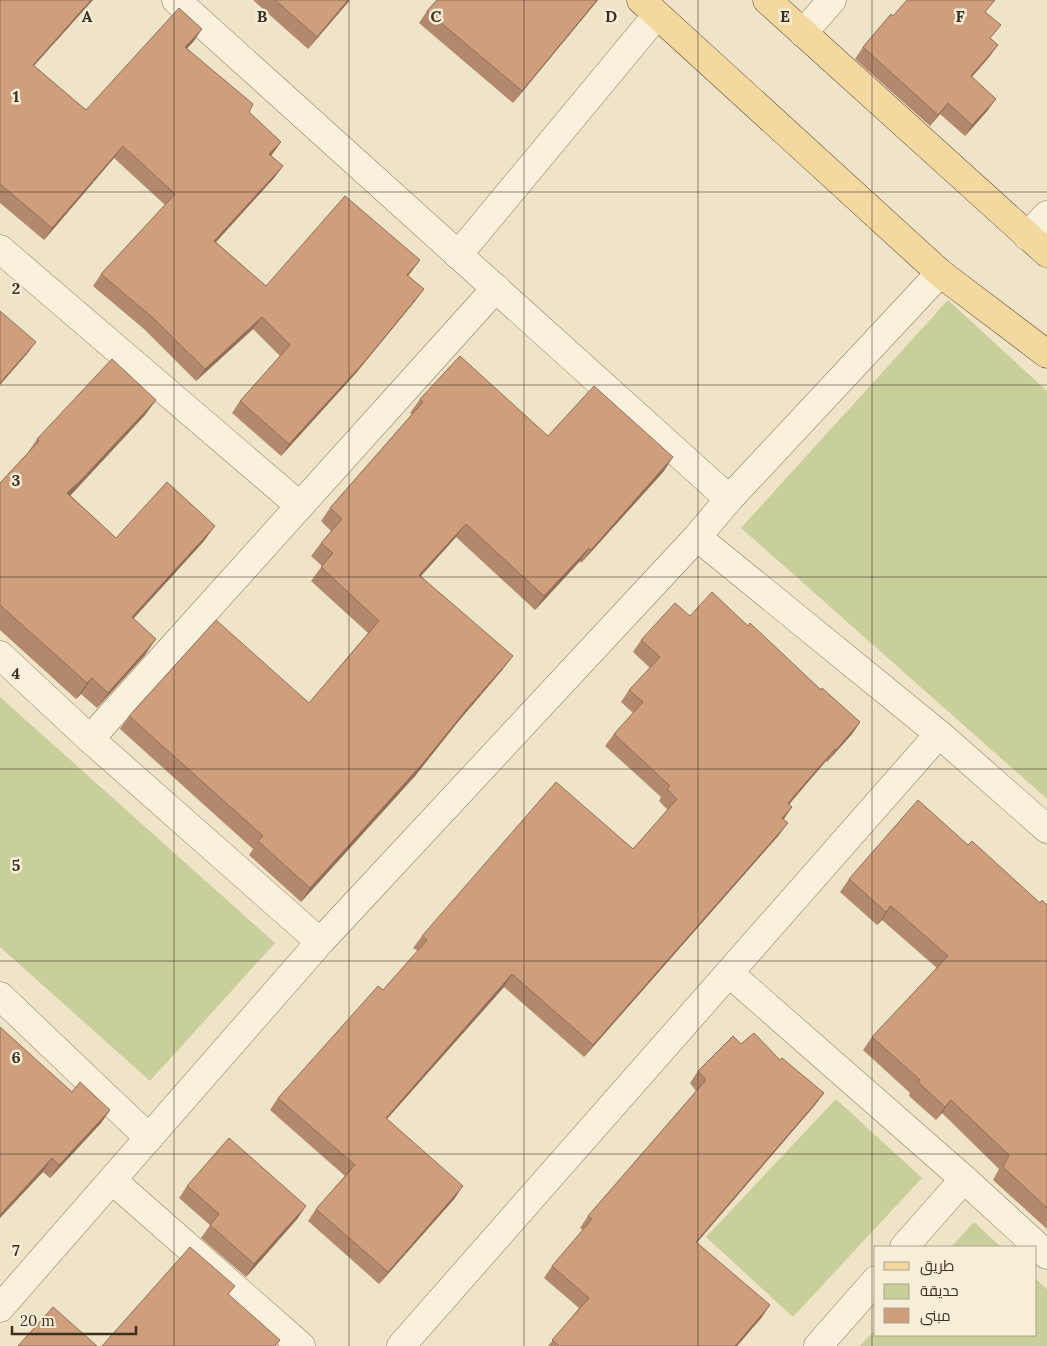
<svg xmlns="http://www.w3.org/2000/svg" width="1047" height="1346" viewBox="0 0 1047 1346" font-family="Lora,Cairo,serif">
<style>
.green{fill:#c9cf9b}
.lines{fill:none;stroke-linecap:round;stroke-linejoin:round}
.minor-casing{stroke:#8d765c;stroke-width:29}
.major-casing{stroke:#5b4430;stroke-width:29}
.minor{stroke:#faf1dc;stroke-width:28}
.major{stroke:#f3d9a0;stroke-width:28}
.wall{fill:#b2896c}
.shaded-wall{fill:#916f58}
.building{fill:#cf9f7d;stroke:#916f58}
.grid{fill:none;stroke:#3d2e20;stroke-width:1;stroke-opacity:0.55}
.grid-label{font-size:16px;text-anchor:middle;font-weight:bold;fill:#3d2e20;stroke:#f7eed8;stroke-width:5;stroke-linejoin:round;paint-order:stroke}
</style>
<rect width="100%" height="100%" fill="#f0e4c8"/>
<g class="green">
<path d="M948 300 1047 391V799L741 528Z"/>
<path d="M0 697 275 943 150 1081 0 947Z"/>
<path d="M836 1099 922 1178 793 1317 706 1237Z"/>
<path d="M974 1222 1001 1247H951Z"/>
<path d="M1036 1279 1047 1289V1346H860L876 1329V1335H1036Z"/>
</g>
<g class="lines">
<g class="minor-casing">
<g id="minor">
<path d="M176 0 729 499"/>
<path d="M803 33 832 0"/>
<path d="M1027 236 1047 215"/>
<path d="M0 249 300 506"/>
<path d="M458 255 657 15"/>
<path d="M697 537 939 734 1047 829"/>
<path d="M0 655 90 739 320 942"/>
<path d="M90 739 496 288"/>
<path d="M729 973 964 1179 1047 1255"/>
<path d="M0 996 149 1138"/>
<path d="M112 1180 301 1346"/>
<path d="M904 1247 964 1179"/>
<path d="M0 1308 320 942 697 537 729 499 940 273"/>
<path d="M401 1346 939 734"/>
<path d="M818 1346 876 1280"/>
</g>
</g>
<g class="major-casing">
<g id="major">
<path d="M641 0 940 273 1047 354"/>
<path d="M767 0 1047 253"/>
</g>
</g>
<use href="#minor" class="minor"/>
<use href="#major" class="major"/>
</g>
<g class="wall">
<path d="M0 0 34 66 86 110 194 41 187 48 249 112 281 142 271 156 283 166 274 178 216 242 266 286 420 260 408 276 424 289 415 301 356 373 281 456 232 413 240 401 280 356 253 329 196 381 144 329 93 286 101 274 165 205 114 158 44 240 0 203Z"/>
<path d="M253 0H350L308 49Z"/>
<path d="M437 0H598L513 103 419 23 427 11Z"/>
<path d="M893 16 990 39V56L972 77 988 110 965 136 940 114 930 126 855 59 863 47Z"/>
<path d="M420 399 548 436 664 471 581 563 580 561 535 610 456 537 421 576 503 669 457 723 415 776 301 902 249 855 253 849 120 729 129 716 309 703 368 633 311 581 322 566 311 556 321 543 331 531 321 521 330 508 412 414 410 413Z"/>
<path d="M156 400 145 415 70 495 116 538 204 541 134 618 145 655 97 708 81 694 76 699 0 630V483L27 454 37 439Z"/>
<path d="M690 616 748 626 821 690 860 722 852 734 827 762 826 761 789 804 783 819 779 835 584 1057 504 987 387 1119 455 1198 379 1284 308 1221 316 1209 345 1176 270 1110 278 1098 383 990 418 951 413 948 422 936 633 849 668 810 659 801 661 797 605 746 614 734 633 713 621 702 629 690 650 668 633 652 641 640Z"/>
<path d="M968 845 1040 903 1047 905V1229L993 1180 999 1169 942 1113 936 1120 909 1096 910 1093 863 1050 872 1037 937 968 882 920 877 925 840 892 849 879Z"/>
<path d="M741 1044 780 1060 824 1093 815 1105 697 1242 762 1317 737 1346H548L579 1308 544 1278 552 1266 583 1230 580 1228 588 1216 696 1091 690 1083 698 1071Z"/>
<path d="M72 1092 110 1110 101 1123 50 1178 43 1172Z"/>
<path d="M187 1186 298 1218 246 1277 201 1238 210 1225 179 1198Z"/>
</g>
<g class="shaded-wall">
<path d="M91 0H93L24 77 33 65Z"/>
<path d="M348 0H350L308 49 317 37Z"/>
<path d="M597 0H598L513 103 522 91Z"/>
<path d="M202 29 194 41 177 59 185 47Z"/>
<path d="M998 45 990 56 963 87 971 76Z"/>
<path d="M996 99 988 110 965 136 972 125Z"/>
<path d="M948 103 940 114 930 126 938 115Z"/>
<path d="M281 142 272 154 261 166 269 154Z"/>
<path d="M123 146 114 158 44 240 52 228Z"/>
<path d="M283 166 274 178 206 253 214 241Z"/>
<path d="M420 260 411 272 399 287 407 275Z"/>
<path d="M424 289 415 301 356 373 281 456 289 444Z"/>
<path d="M262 317 253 329 196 381 205 369Z"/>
<path d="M36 342 27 354 0 385V383Z"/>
<path d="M156 400 145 415 70 496 67 493Z"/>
<path d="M673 457 664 471 581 563 591 550Z"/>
<path d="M466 524 456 537 410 588 419 575Z"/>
<path d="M215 526 204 541 121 632 132 617Z"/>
<path d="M589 548 580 561 535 610 544 596Z"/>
<path d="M156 639 145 655 97 708 108 693Z"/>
<path d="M513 656 503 669 457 723 415 776 301 902 310 888Z"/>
<path d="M92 678 81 694 76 699 87 683Z"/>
<path d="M860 722 852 734 827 762 836 750Z"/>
<path d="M835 749 826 761 780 815 788 803Z"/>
<path d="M792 807 784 819 773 830 782 818Z"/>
<path d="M788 823 779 835 584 1057 593 1045Z"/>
<path d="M891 906 882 920 877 925 886 912Z"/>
<path d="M512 974 504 987 377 1130 386 1118Z"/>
<path d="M824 1093 815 1105 688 1253 696 1242Z"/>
<path d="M951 1100 942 1113 936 1120 945 1107Z"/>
<path d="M110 1110 101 1123 50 1178 59 1165Z"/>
<path d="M52 1158 43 1172 0 1218V1215Z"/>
<path d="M463 1186 455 1198 379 1284 388 1272Z"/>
<path d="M306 1206 298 1218 246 1277 254 1264Z"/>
<path d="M770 1305 762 1317 737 1346H735Z"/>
</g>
<g class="building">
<path d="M0 0H91L33 65 86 110 179 8 202 29 185 47 253 104 249 112 281 142 269 154 283 166 214 241 266 286 345 196 420 260 407 275 424 289 365 361 289 444 240 401 290 345 262 317 205 369 152 317 101 274 175 194 123 146 52 228 0 184Z"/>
<path d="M275 0H348L317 37Z"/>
<path d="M437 0H597L522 91 427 11Z"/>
<path d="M907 0H995L985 12 1001 25 990 38 998 45 971 76 996 99 972 125 948 103 938 115 863 47 891 14 893 16Z"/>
<path d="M0 311 36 342 0 383Z"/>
<path d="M460 356 548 436 594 386 673 457 591 550 589 548 544 596 466 524 419 575 513 656 466 710 424 762 310 888 258 841 263 836 129 716 216 620 309 703 379 621 321 567 333 553 321 543 342 519 330 508 423 402 420 399Z"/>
<path d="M112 359 156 400 81 480 67 493 116 538 167 482 215 526 132 617 156 639 108 693 92 678 87 683 0 605V483L39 441 37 439Z"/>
<path d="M712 592 748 626 750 623 821 690 822 688 860 722 836 750 835 749 788 803 792 807 782 818 788 823 593 1045 512 974 386 1118 463 1186 388 1272 316 1209 355 1165 278 1098 378 986 383 990 427 940 422 936 556 782 633 849 677 799 667 789 670 786 614 734 643 702 629 690 660 657 641 640 675 603 690 616Z"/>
<path d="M918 800 968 845 972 841 1040 903 1042 900 1047 905V1208L1003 1167 1009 1155 951 1100 945 1107 918 1082 920 1080 872 1037 948 956 891 906 886 912 849 879Z"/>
<path d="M0 1027 72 1092 80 1082 110 1110 59 1165 52 1158 0 1215Z"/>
<path d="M754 1033 780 1060 782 1058 824 1093 696 1242 770 1305 735 1346H559L552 1340 589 1298 552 1266 592 1219 588 1216 706 1080 698 1071 733 1036 741 1044Z"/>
<path d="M229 1138 306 1206 254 1264 210 1225 219 1214 187 1186Z"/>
<path d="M190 1247 235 1286 228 1294 280 1340 275 1346H102Z"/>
<path d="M53 1307 97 1346H18Z"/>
</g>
<path class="grid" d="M174 0V1346M349 0V1346M524 0V1346M698 0V1346M872 0V1346M0 192H1047M0 385H1047M0 577H1047M0 769H1047M0 961H1047M0 1154H1047"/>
<g class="grid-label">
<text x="87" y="22">A</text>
<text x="262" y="22">B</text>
<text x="436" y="22">C</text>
<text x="611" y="22">D</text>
<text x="785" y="22">E</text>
<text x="960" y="22">F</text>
<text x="16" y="102">1</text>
<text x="16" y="294">2</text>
<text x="16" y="486">3</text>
<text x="16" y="679">4</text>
<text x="16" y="871">5</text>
<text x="16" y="1063">6</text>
<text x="16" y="1256">7</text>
</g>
<rect x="874" y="1246" width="162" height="90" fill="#f7eed8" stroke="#ada18e"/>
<rect x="884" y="1262" width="25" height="8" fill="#f3d9a0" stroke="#ada18e"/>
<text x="920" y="1271" font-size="15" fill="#3d2e20">طريق</text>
<rect x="884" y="1284" width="25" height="15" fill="#c9cf9b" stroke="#ada18e"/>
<text x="920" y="1296" font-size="15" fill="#3d2e20">حديقة</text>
<rect x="884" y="1308" width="25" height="15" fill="#cf9f7d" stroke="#ada18e"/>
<text x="920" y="1321" font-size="15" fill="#3d2e20">مبنى</text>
<path d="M12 1326v8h124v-8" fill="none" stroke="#3d2e20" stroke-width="2.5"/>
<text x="20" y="1326" font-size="15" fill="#3d2e20" stroke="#f7eed8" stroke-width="4" paint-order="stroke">20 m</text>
</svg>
